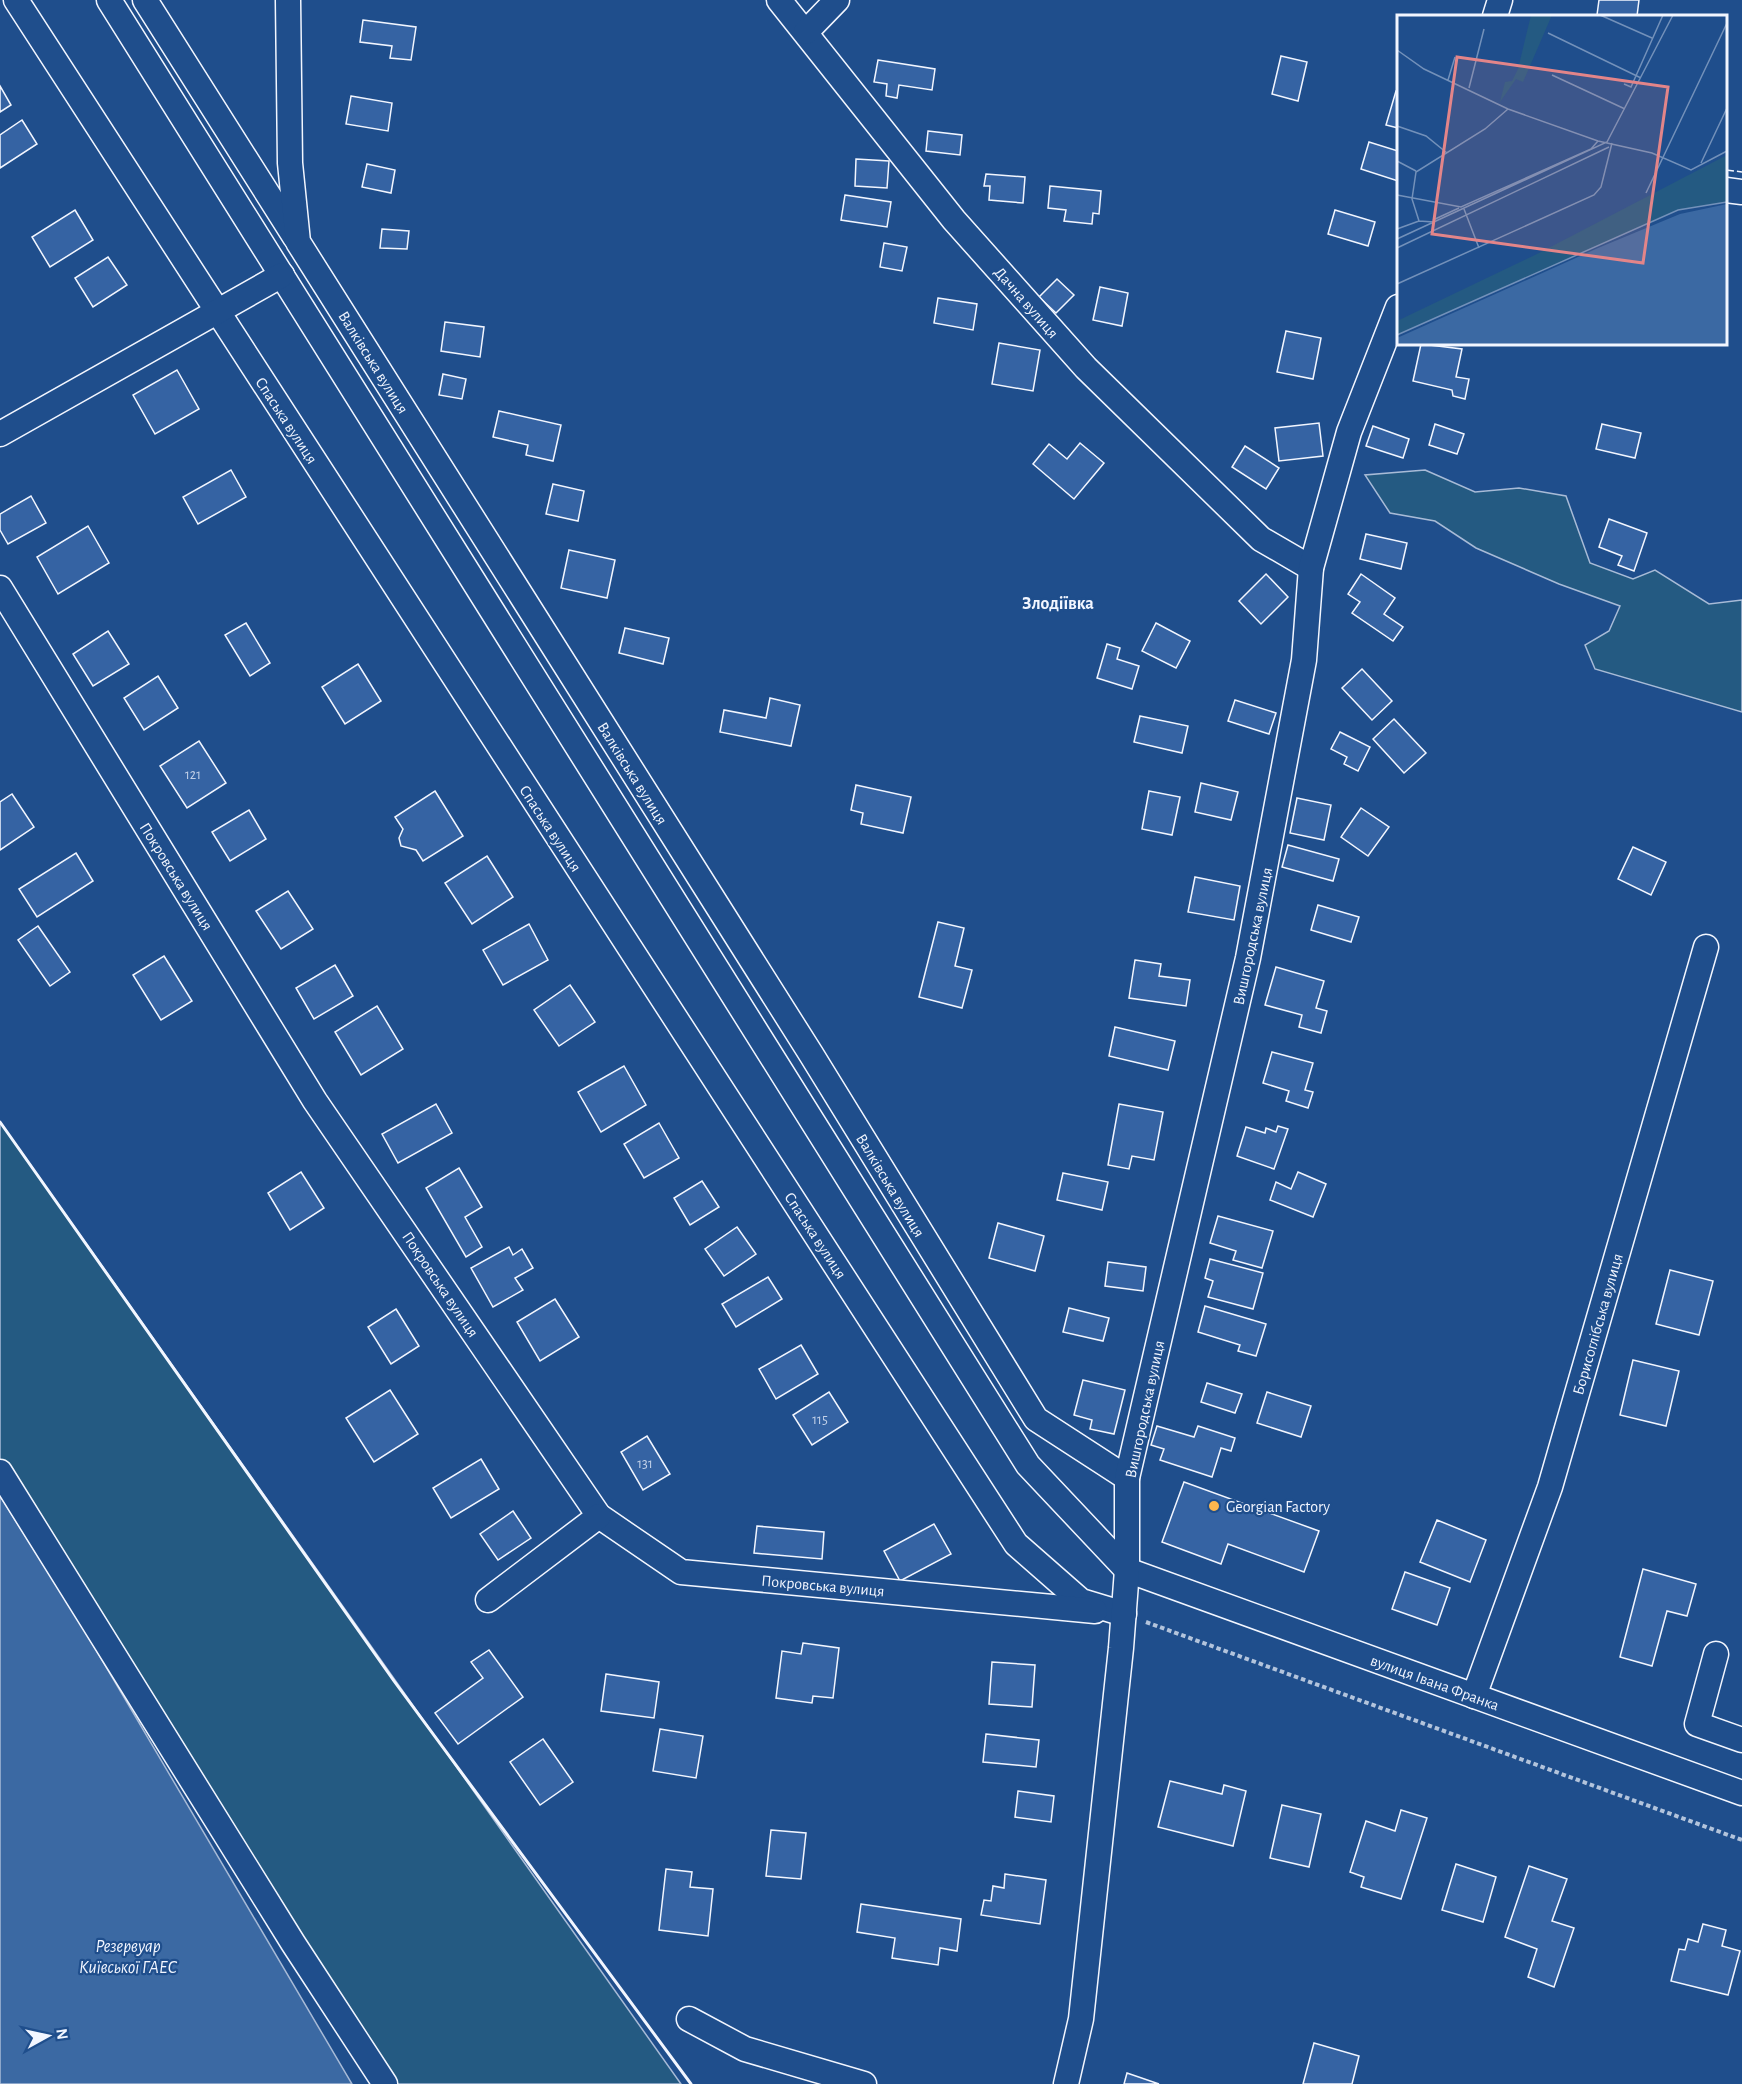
<svg xmlns="http://www.w3.org/2000/svg" width="1742" height="2084" viewBox="0 0 1742 2084" font-family="'Alegreya Sans',sans-serif">
<style>
.green{fill:#245a82;stroke:#a8bbd7;stroke-width:1.5}
.water{fill:#3b69a3;stroke:#a8bbd7;stroke-width:1.5}
.building{fill:#3563a3;stroke:#f2f6ff;stroke-width:1.5}
.lines{fill:none;stroke-linecap:round;stroke-linejoin:round}
.minor-casing{stroke:#f2f6ff;stroke-width:27}
.path{stroke:#b3c4dc;stroke-width:4;stroke-dasharray:4.5 3;stroke-linecap:butt}
.minor{stroke:#1f4e8c;stroke-width:24}
.fence{stroke:#f2f6ff;stroke-width:1.5;stroke-dasharray:8 3;stroke-linecap:butt}
.wall{stroke:#f2f6ff;stroke-width:3}
.poi-dot{fill:#ffb74d;stroke:#1f4e8c;stroke-width:2}
.labels{text-anchor:middle;stroke-width:4.5;stroke-linejoin:round;paint-order:stroke}
.number-label{font-size:14px;fill:#c3d1e8}
.street-label{font-size:16px;fill:#f2f6ff;stroke:#1f4e8c}
.poi-label{font-size:16px;fill:#f2f6ff;stroke:#1f4e8c;text-anchor:start}
.neighbourhood-label{font-size:18px;font-weight:bold;fill:#f2f6ff;stroke:#1f4e8c}
.water-label{font-size:18px;font-style:italic;fill:#f2f6ff;stroke:#1f4e8c}
.inset-road{fill:none;stroke:#7391ba;stroke-width:1.5}
.view{fill:#e38589;fill-opacity:0.15;stroke:#e38589;stroke-width:3}
.inset-edge{fill:none;stroke:#f2f6ff;stroke-width:3}
</style>
<rect width="100%" height="100%" fill="#1f4e8c"/>
<g class="green">
<path d="M1425 470 1475 492 1519 488 1566 496 1590 563 1633 579 1655 570 1709 604 1742 600V712L1595 669 1585 645 1609 631 1620 606 1559 584 1476 548 1435 521 1390 513 1365 475Z"/>
<path d="M0 1122 681 2084H385L0 1472Z"/>
</g>
<path class="water" d="M0 1496 82 1626 352 2084H0Z"/>
<g class="building">
<path d="M1599 0H1639L1637 16 1597 15Z"/>
<path d="M363 20 416 27 411 60 390 58 392 46 360 42Z"/>
<path d="M1281 56 1307 62 1298 101 1272 94Z"/>
<path d="M878 60 935 69 932 90 899 85 897 98 886 96 887 84 874 82Z"/>
<path d="M0 86 11 105 0 112Z"/>
<path d="M1396 91H1398V128L1386 125Z"/>
<path d="M351 96 392 103 388 131 346 124Z"/>
<path d="M22 120 37 144 0 168V135Z"/>
<path d="M928 131 962 135 960 155 926 151Z"/>
<path d="M1369 142 1398 151V181L1361 169Z"/>
<path d="M856 159 889 161 887 188 855 186Z"/>
<path d="M367 164 395 170 391 193 362 187Z"/>
<path d="M986 174 1025 177 1023 203 989 200 990 186H984Z"/>
<path d="M1050 186 1101 191 1099 214 1093 213 1092 224 1064 221 1066 210 1048 208Z"/>
<path d="M845 195 891 202 887 227 841 220Z"/>
<path d="M75 210 93 240 50 267 32 237Z"/>
<path d="M1335 210 1375 222 1368 246 1328 234Z"/>
<path d="M382 229 409 231 407 249 380 248Z"/>
<path d="M884 243 907 247 902 271 880 267Z"/>
<path d="M108 257 127 285 93 307 75 278Z"/>
<path d="M1057 279 1074 295 1056 313 1039 297Z"/>
<path d="M1100 287 1128 293 1122 326 1093 320Z"/>
<path d="M938 298 977 304 973 330 934 323Z"/>
<path d="M445 322 484 327 480 357 441 351Z"/>
<path d="M1286 331 1321 338 1313 379 1277 372Z"/>
<path d="M999 343 1040 350 1033 391 992 384Z"/>
<path d="M1421 344 1462 349 1456 377 1469 379 1465 399 1453 396 1452 390 1413 381Z"/>
<path d="M177 370 199 409 155 434 133 395Z"/>
<path d="M443 374 466 379 462 399 439 395Z"/>
<path d="M499 411 561 425 553 461 526 455 528 445 493 437Z"/>
<path d="M1319 423 1323 456 1279 461 1275 428Z"/>
<path d="M1435 424 1464 434 1457 454 1429 445Z"/>
<path d="M1602 424 1641 433 1635 458 1596 449Z"/>
<path d="M1373 426 1409 439 1403 458 1366 446Z"/>
<path d="M1080 443 1104 463 1074 499 1033 464 1049 444 1067 459Z"/>
<path d="M1245 446 1279 468 1266 489 1232 467Z"/>
<path d="M231 470 246 497 198 524 183 497Z"/>
<path d="M553 484 584 491 578 521 546 514Z"/>
<path d="M31 496 46 523 8 544 0 530V514Z"/>
<path d="M1609 519 1647 533 1634 571 1618 565 1622 556 1599 547Z"/>
<path d="M88 526 109 563 58 594 37 557Z"/>
<path d="M1366 534 1407 543 1401 569 1360 559Z"/>
<path d="M569 550 615 560 607 598 561 588Z"/>
<path d="M1266 574 1288 597 1261 624 1239 601Z"/>
<path d="M1361 574 1395 598 1384 614 1403 627 1393 641 1352 613 1360 602 1348 594Z"/>
<path d="M246 623 270 663 250 676 225 635Z"/>
<path d="M1156 623 1190 641 1176 668 1142 651Z"/>
<path d="M625 628 669 638 663 664 619 653Z"/>
<path d="M108 631 129 664 93 686 73 654Z"/>
<path d="M1107 644 1120 648 1117 659 1139 666 1132 689 1097 678Z"/>
<path d="M358 664 381 701 345 724 322 687Z"/>
<path d="M1362 669 1392 701 1372 720 1342 688Z"/>
<path d="M158 676 178 708 144 730 124 698Z"/>
<path d="M770 698 800 705 791 746 720 732 724 710 766 718Z"/>
<path d="M1235 700 1276 713 1269 734 1228 721Z"/>
<path d="M1140 716 1188 726 1182 753 1134 742Z"/>
<path d="M1394 719 1426 753 1404 773 1373 739Z"/>
<path d="M1340 732 1370 747 1358 771 1344 764 1347 757 1331 749Z"/>
<path d="M199 741 226 783 187 808 160 766Z"/>
<path d="M1201 783 1238 792 1231 820 1195 812Z"/>
<path d="M856 785 911 797 903 833 861 824 863 813 851 810Z"/>
<path d="M435 791 463 836 423 861 416 850 401 846 399 838 403 829 395 817Z"/>
<path d="M1149 791 1180 797 1172 835 1142 829Z"/>
<path d="M12 794 34 827 0 850V802Z"/>
<path d="M1297 798 1331 805 1324 840 1290 833Z"/>
<path d="M1361 808 1389 827 1368 856 1341 837Z"/>
<path d="M249 810 266 839 230 861 212 832Z"/>
<path d="M1288 845 1339 859 1333 881 1282 867Z"/>
<path d="M1633 847 1666 862 1651 895 1618 879Z"/>
<path d="M76 853 93 881 37 917 19 889Z"/>
<path d="M487 856 513 897 472 924 445 883Z"/>
<path d="M1195 877 1240 886 1234 920 1188 912Z"/>
<path d="M288 891 313 929 281 949 256 911Z"/>
<path d="M1318 905 1359 917 1351 942 1311 930Z"/>
<path d="M938 922 964 928 955 966 972 970 962 1008 919 997Z"/>
<path d="M529 924 548 960 503 985 483 950Z"/>
<path d="M38 926 70 972 50 986 18 940Z"/>
<path d="M164 956 192 1001 161 1020 133 975Z"/>
<path d="M1135 960 1161 964 1159 976 1190 980 1186 1006 1129 998Z"/>
<path d="M335 965 353 996 314 1019 296 988Z"/>
<path d="M1276 967 1324 981 1316 1008 1327 1011 1321 1033 1299 1027 1302 1015 1265 1005Z"/>
<path d="M570 985 595 1022 559 1046 534 1010Z"/>
<path d="M377 1006 403 1049 361 1075 335 1032Z"/>
<path d="M1115 1027 1175 1041 1168 1070 1109 1056Z"/>
<path d="M1272 1052 1313 1063 1305 1090 1313 1092 1308 1108 1286 1101 1289 1091 1263 1083Z"/>
<path d="M624 1066 646 1105 601 1132 578 1092Z"/>
<path d="M436 1104 452 1133 398 1163 382 1134Z"/>
<path d="M1119 1104 1163 1112 1154 1160 1132 1156 1129 1169 1108 1165Z"/>
<path d="M659 1123 679 1158 644 1178 624 1144Z"/>
<path d="M1278 1126 1288 1129 1274 1169 1237 1156 1246 1127 1265 1133 1266 1128 1276 1132Z"/>
<path d="M459 1168 482 1207 465 1217 482 1247 466 1257 426 1188Z"/>
<path d="M301 1172 324 1208 290 1230 268 1193Z"/>
<path d="M1298 1172 1326 1184 1313 1217 1270 1200 1276 1182 1291 1189Z"/>
<path d="M1063 1173 1108 1182 1102 1210 1057 1200Z"/>
<path d="M702 1181 719 1207 690 1225 674 1198Z"/>
<path d="M1218 1216 1273 1231 1262 1268 1233 1260 1236 1251 1210 1243Z"/>
<path d="M998 1223 1044 1236 1035 1271 989 1258Z"/>
<path d="M737 1227 756 1254 724 1276 705 1249Z"/>
<path d="M509 1247 513 1255 522 1249 533 1268 515 1278 523 1290 493 1307 471 1268Z"/>
<path d="M1210 1259 1263 1273 1253 1309 1208 1297 1213 1281 1205 1278Z"/>
<path d="M1108 1262 1146 1267 1143 1291 1105 1286Z"/>
<path d="M1670 1270 1713 1281 1699 1335 1656 1324Z"/>
<path d="M768 1277 782 1299 736 1327 722 1304Z"/>
<path d="M555 1299 579 1337 540 1361 517 1322Z"/>
<path d="M1205 1306 1266 1324 1256 1356 1238 1351 1240 1345 1198 1332Z"/>
<path d="M1069 1308 1109 1318 1103 1341 1063 1332Z"/>
<path d="M396 1309 419 1346 391 1364 368 1327Z"/>
<path d="M801 1345 818 1374 776 1399 759 1369Z"/>
<path d="M1633 1360 1679 1371 1666 1426 1620 1415Z"/>
<path d="M1083 1380 1125 1390 1114 1434 1090 1429 1092 1420 1074 1415Z"/>
<path d="M1207 1383 1242 1394 1235 1413 1201 1402Z"/>
<path d="M390 1390 418 1434 374 1462 346 1418Z"/>
<path d="M829 1392 848 1422 812 1445 793 1415Z"/>
<path d="M1267 1392 1311 1406 1301 1437 1257 1423Z"/>
<path d="M1157 1426 1194 1437 1198 1426 1235 1438 1231 1451 1221 1448 1212 1477 1160 1460 1164 1449 1151 1445Z"/>
<path d="M647 1436 670 1474 643 1490 621 1452Z"/>
<path d="M481 1459 499 1489 451 1518 433 1488Z"/>
<path d="M1184 1482 1319 1531 1304 1572 1228 1544 1221 1564 1162 1542Z"/>
<path d="M513 1511 531 1538 498 1560 480 1534Z"/>
<path d="M1437 1520 1486 1540 1470 1582 1420 1562Z"/>
<path d="M934 1524 951 1554 900 1581 884 1551Z"/>
<path d="M757 1526 824 1532 822 1559 754 1553Z"/>
<path d="M1643 1569 1696 1584 1687 1616 1667 1611 1652 1666 1620 1657Z"/>
<path d="M1405 1572 1450 1588 1437 1625 1392 1609Z"/>
<path d="M803 1643 839 1648 833 1698 813 1696 812 1703 776 1698 782 1651 801 1654Z"/>
<path d="M489 1650 523 1697 458 1744 435 1713 483 1678 471 1662Z"/>
<path d="M992 1662 1035 1665 1032 1707 989 1704Z"/>
<path d="M606 1674 659 1682 654 1718 601 1711Z"/>
<path d="M660 1729 703 1736 696 1778 653 1771Z"/>
<path d="M986 1734 1039 1740 1036 1767 983 1762Z"/>
<path d="M543 1739 573 1782 540 1805 510 1762Z"/>
<path d="M1170 1781 1222 1794 1224 1785 1246 1791 1233 1846 1158 1827Z"/>
<path d="M1018 1791 1054 1796 1051 1822 1015 1817Z"/>
<path d="M1282 1805 1321 1814 1309 1867 1270 1858Z"/>
<path d="M1401 1810 1427 1818 1401 1899 1361 1887 1364 1877 1350 1872 1366 1821 1395 1831Z"/>
<path d="M771 1830 806 1833 801 1879 766 1876Z"/>
<path d="M1456 1864 1496 1877 1483 1922 1442 1910Z"/>
<path d="M1529 1866 1567 1879 1552 1921 1574 1928 1554 1987 1528 1977 1537 1949 1505 1937Z"/>
<path d="M666 1869 692 1872 690 1887 713 1889 708 1936 659 1930Z"/>
<path d="M1005 1874 1046 1880 1040 1924 981 1915 984 1900 991 1901 993 1886 1004 1888Z"/>
<path d="M861 1904 961 1919 957 1951 940 1948 938 1965 892 1958 895 1938 857 1932Z"/>
<path d="M1703 1924 1726 1930 1722 1946 1740 1951 1728 1995 1671 1981 1679 1949 1685 1950 1688 1939 1698 1942Z"/>
<path d="M1314 2043 1359 2056 1352 2084H1303Z"/>
<path d="M1127 2073 1159 2084H1124Z"/>
</g>
<g class="lines">
<g class="minor-casing">
<g id="minor">
<path d="M16 0 1016 1544 1081 1601 1124 1614"/>
<path d="M109 0 1028 1465 1127 1570 1742 1793"/>
<path d="M145 0 295 237"/>
<path d="M288 0 290 163 298 242 811 1054 1036 1419 1127 1478"/>
<path d="M779 0 954 220 1086 368 1261 539 1311 568"/>
<path d="M1495 16 1500 0"/>
<path d="M806 32 837 0"/>
<path d="M1726 190 1742 192"/>
<path d="M0 434 282 275"/>
<path d="M0 588 315 1101 599 1516 681 1572 1095 1611"/>
<path d="M0 1472 293 1943 385 2084"/>
<path d="M488 1600 599 1516"/>
<path d="M1716 1654 1697 1724 1742 1740"/>
<path d="M1474 1696 1550 1487 1706 947"/>
<path d="M689 2019 745 2049 864 2084"/>
<path d="M1066 2084 1081 2019 1121 1648 1127 1570V1478L1248 958 1304 660 1311 568 1349 432 1398 307"/>
</g>
</g>
<path class="path" d="M1146 1622 1742 1840"/>
<use href="#minor" class="minor"/>
<path class="fence" d="M1726 170 1742 172"/>
<path class="wall" d="M0 1122 394 1681 691 2084"/>
</g>
<circle class="poi-dot" cx="1214" cy="1506" r="6"/>
<g class="labels">
<g class="number-label">
<text x="193" y="779">121</text>
<text x="820" y="1424">115</text>
<text x="645" y="1468">131</text>
</g>
<g class="street-label">
<text transform="translate(1027 302) rotate(49)" y="6">Дачна вулиця</text>
<text transform="translate(374 362) rotate(58)" y="6">Валківська вулиця</text>
<text transform="translate(287 420) rotate(57)" y="6">Спаська вулиця</text>
<text transform="translate(633 773) rotate(58)" y="6">Валківська вулиця</text>
<text transform="translate(551 828) rotate(57)" y="6">Спаська вулиця</text>
<text transform="translate(177 876) rotate(58)" y="6">Покровська вулиця</text>
<text transform="translate(1252 936) rotate(-78)" y="6">Вишгородська вулиця</text>
<text transform="translate(891 1185) rotate(59)" y="6">Валківська вулиця</text>
<text transform="translate(816 1235) rotate(57)" y="6">Спаська вулиця</text>
<text transform="translate(441 1284) rotate(56)" y="6">Покровська вулиця</text>
<text transform="translate(1597 1324) rotate(-74)" y="6">Борисоглібська вулиця</text>
<text transform="translate(1144 1409) rotate(-78)" y="6">Вишгородська вулиця</text>
<text transform="translate(823 1585) rotate(5)" y="6">Покровська вулиця</text>
<text transform="translate(1435 1682) rotate(20)" y="6">вулиця Івана Франка</text>
</g>
<g class="poi-label">
<text x="1226" y="1512">Georgian Factory</text>
</g>
<g class="neighbourhood-label">
<text x="1058" y="609">Злодіївка</text>
</g>
<g class="water-label">
<text x="128" y="1952">Резервуар<tspan x="128" dy="21">Київської ГАЕС</tspan></text>
</g>
</g>
<g transform="translate(1397 15)">
<rect width="330" height="330" fill="#1f4e8c"/>
<path d="M134 0H155L126 67 119 64 103 87 108 67 115 66 121 54ZM330 140V187L281 195 0 320V306L142 238Z" fill="#245a82"/>
<path d="M330 189V330H0V323L201 233 283 199Z" fill="#3b69a3"/>
<path class="inset-road" d="M203 0 255 23M151 18 244 63M0 35 27 54 111 94 201 126 255 138 294 155 330 136M155 60 228 94M51 65 58 42M227 69 234 72 266 0M72 73 87 14M0 111 29 121 50 138M0 146 19 156M304 148 330 93M249 178 330 8M0 180 64 192 194 134 201 126M67 194 82 233M36 205 62 193M37 207 22 206 15 184 19 157 88 114 111 94M0 214 22 206M0 224 210 127 276 0M0 233 212 132M0 269 197 180 204 172 215 128M0 320 281 195 330 187"/>
<path class="view" d="M60 42 271 72 246 248 35 219Z"/>
<rect width="330" height="330" class="inset-edge"/>
</g>
<g transform="translate(48 2036) rotate(82)" stroke="#1f4e8c" stroke-width="4.5" paint-order="stroke">
<path d="M0-4.5L10 22L0 15L-10 22Z" fill="#f2f6ff"/>
<text y="-9" font-size="16" font-weight="bold" text-anchor="middle" fill="#f2f6ff">N</text>
</g>
</svg>
